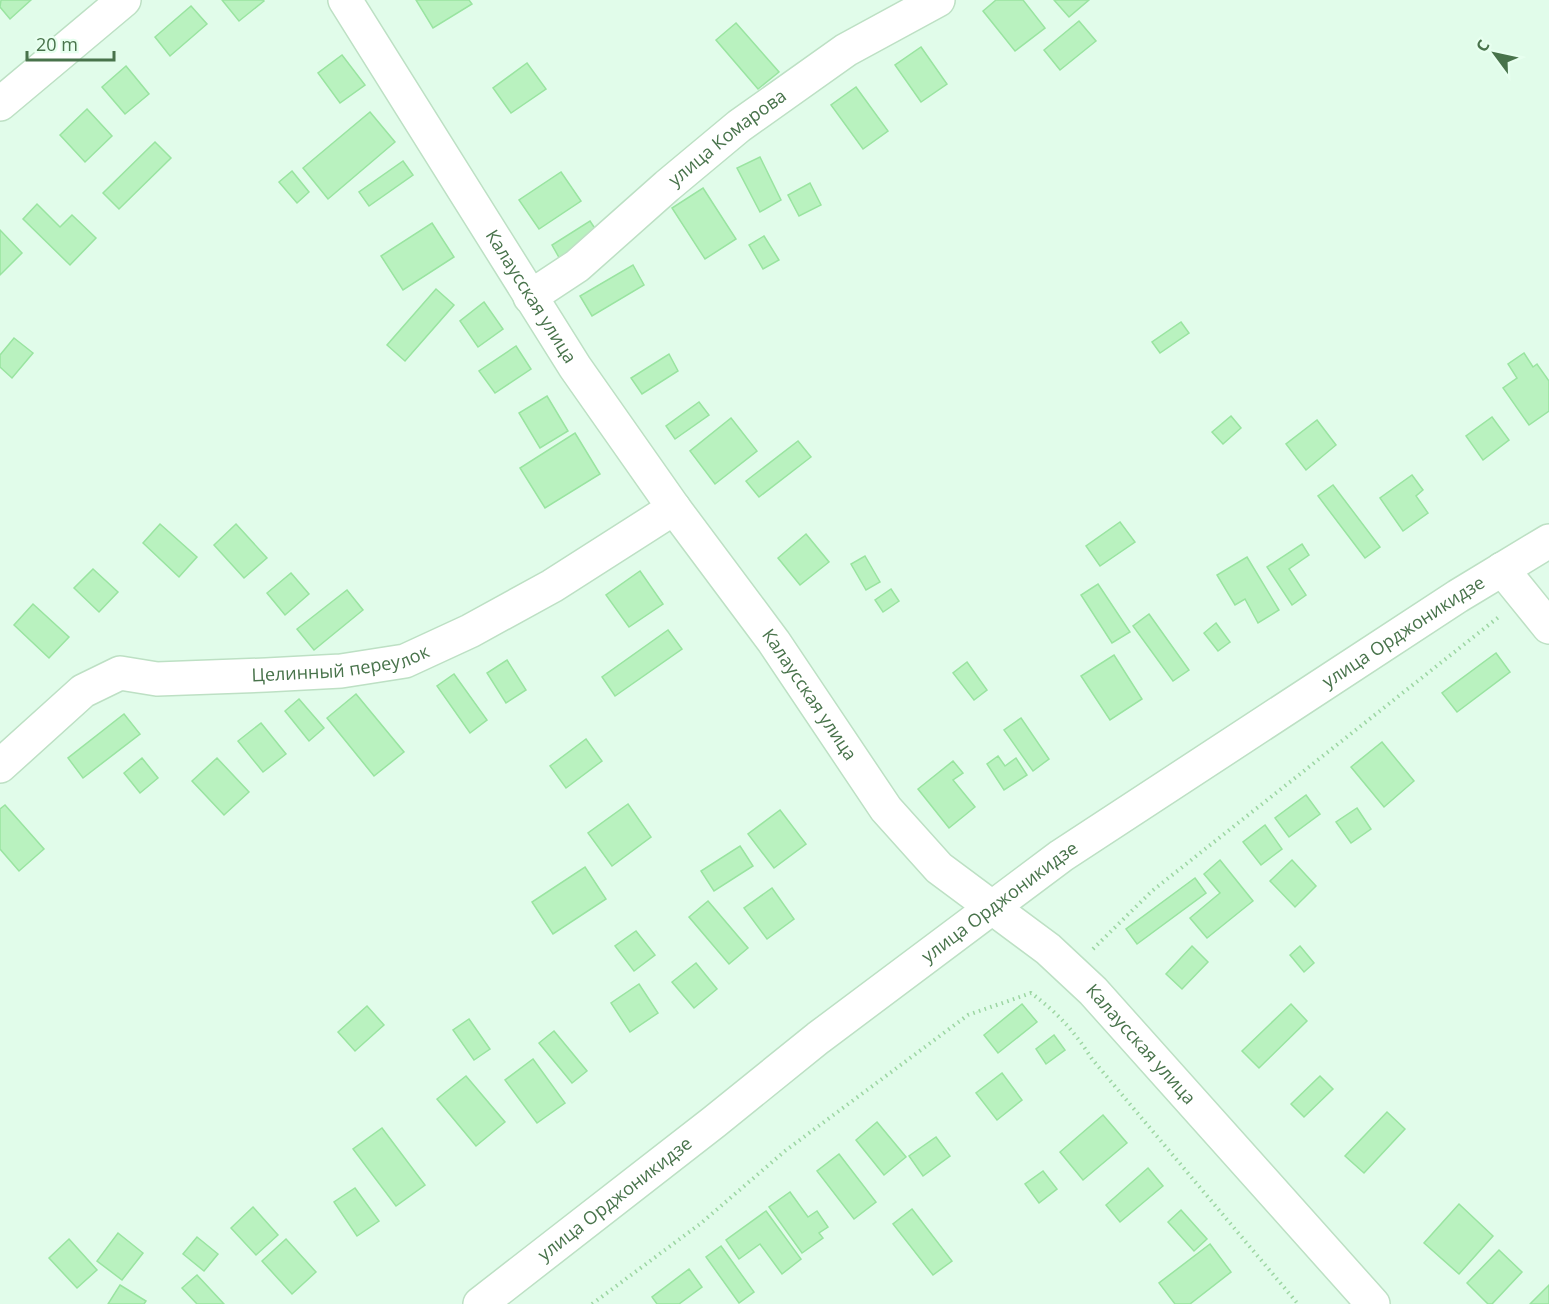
<svg xmlns="http://www.w3.org/2000/svg" width="1549" height="1304" viewBox="0 0 1549 1304" font-family="'Open Sans',sans-serif">
<style>
.building{fill:#b9f2bf;stroke:#99e4a0;stroke-width:1.5}
.lines{fill:none;stroke-linecap:round;stroke-linejoin:round}
.minor-casing{stroke:#bde0c4;stroke-width:36}
.tertiary-casing{stroke:#bde0c4;stroke-width:36}
.path{stroke:#9cd6a2;stroke-width:4;stroke-dasharray:1.5 4.5;stroke-linecap:butt}
.minor{stroke:#fff;stroke-width:33}
.tertiary{stroke:#fff;stroke-width:33}
.labels{text-anchor:middle;stroke-width:5;stroke-linejoin:round;paint-order:stroke}
.street-label{font-size:18px;fill:#48734b;stroke:#e7ffef}
</style>
<rect width="100%" height="100%" fill="#e1fcea"/>
<g class="building">
<path d="M31 0 10 19 0 7 1 0Z"/>
<path d="M222 0H263L264 1 239 21Z"/>
<path d="M416 0H469L472 4 433 28Z"/>
<path d="M996 0H1023L1045 28 1015 51 983 11Z"/>
<path d="M1054 0H1089L1069 17Z"/>
<path d="M191 6 207 24 170 56 155 37Z"/>
<path d="M1079 21 1096 41 1060 70 1044 50Z"/>
<path d="M736 23 779 72 758 89 716 40Z"/>
<path d="M921 47 947 84 921 102 895 65Z"/>
<path d="M342 55 365 85 340 103 318 73Z"/>
<path d="M527 63 546 89 511 113 493 88Z"/>
<path d="M126 66 149 94 125 114 102 87Z"/>
<path d="M856 87 888 131 863 149 831 105Z"/>
<path d="M87 109 112 136 85 162 60 135Z"/>
<path d="M370 112 395 142 328 199 303 168Z"/>
<path d="M155 142 171 158 119 209 103 193Z"/>
<path d="M760 157 781 200 760 212 737 168Z"/>
<path d="M403 161 413 175 369 206 359 192Z"/>
<path d="M292 171 309 192 297 203 279 182Z"/>
<path d="M561 172 581 201 539 229 519 200Z"/>
<path d="M810 183 821 205 799 216 788 195Z"/>
<path d="M703 188 736 239 705 259 672 208Z"/>
<path d="M37 204 60 227 72 215 96 238 70 265 23 219Z"/>
<path d="M590 221 600 236 561 261 552 245Z"/>
<path d="M432 223 454 257 403 290 381 256Z"/>
<path d="M0 230 22 253 0 275Z"/>
<path d="M764 236 779 260 763 269 749 245Z"/>
<path d="M633 265 644 285 592 316 580 296Z"/>
<path d="M436 289 454 305 405 361 387 345Z"/>
<path d="M484 302 503 329 478 347 460 321Z"/>
<path d="M1181 322 1189 333 1160 353 1152 342Z"/>
<path d="M14 338 33 353 12 378 0 367V355Z"/>
<path d="M516 346 531 369 495 393 479 371Z"/>
<path d="M1524 353 1533 367 1537 364 1549 381V411L1529 425 1503 388 1517 378 1508 364Z"/>
<path d="M669 354 678 371 642 394 631 378Z"/>
<path d="M547 396 568 431 540 448 519 413Z"/>
<path d="M699 402 709 415 675 439 666 426Z"/>
<path d="M1231 416 1241 428 1223 444 1212 432Z"/>
<path d="M1492 417 1509 440 1483 460 1466 436Z"/>
<path d="M731 418 757 451 715 484 690 451Z"/>
<path d="M1317 420 1336 445 1306 470 1286 444Z"/>
<path d="M575 433 600 474 545 508 520 468Z"/>
<path d="M798 441 811 457 759 497 746 481Z"/>
<path d="M1412 475 1423 490 1416 496 1428 513 1403 531 1380 498Z"/>
<path d="M1333 485 1380 547 1365 558 1318 496Z"/>
<path d="M1120 522 1135 542 1100 566 1086 546Z"/>
<path d="M160 524 197 557 179 577 143 543Z"/>
<path d="M236 524 267 558 244 578 214 545Z"/>
<path d="M806 534 829 562 800 585 778 558Z"/>
<path d="M1302 544 1309 555 1289 569 1306 595 1292 605 1267 567Z"/>
<path d="M865 556 880 582 866 590 851 564Z"/>
<path d="M1247 557 1279 610 1258 623 1245 599 1235 605 1217 575Z"/>
<path d="M93 569 118 592 99 612 74 588Z"/>
<path d="M640 571 663 604 629 627 606 595Z"/>
<path d="M291 573 309 594 285 615 267 593Z"/>
<path d="M1098 584 1130 632 1112 643 1081 595Z"/>
<path d="M891 589 899 601 883 612 875 600Z"/>
<path d="M347 590 363 610 314 650 297 629Z"/>
<path d="M33 604 69 637 49 658 14 625Z"/>
<path d="M1149 614 1189 670 1173 681 1133 626Z"/>
<path d="M1216 623 1230 642 1218 651 1204 633Z"/>
<path d="M668 630 682 649 615 696 602 677Z"/>
<path d="M1496 653 1510 672 1457 712 1442 693Z"/>
<path d="M1114 655 1142 699 1110 720 1081 676Z"/>
<path d="M507 660 526 690 506 703 487 673Z"/>
<path d="M967 662 987 690 974 700 953 673Z"/>
<path d="M454 674 487 720 470 733 437 686Z"/>
<path d="M356 694 404 752 374 776 327 718Z"/>
<path d="M299 699 324 728 309 741 285 711Z"/>
<path d="M124 714 140 734 83 778 68 758Z"/>
<path d="M1021 718 1049 759 1033 771 1004 730Z"/>
<path d="M261 723 286 754 263 772 238 741Z"/>
<path d="M586 739 602 761 566 788 550 766Z"/>
<path d="M1382 742 1414 781 1384 807 1351 767Z"/>
<path d="M998 756 1005 766 1016 758 1027 775 1004 790 987 764Z"/>
<path d="M142 758 158 778 140 793 124 773Z"/>
<path d="M217 758 249 792 224 815 192 781Z"/>
<path d="M953 761 963 773 953 780 975 807 949 828 918 789Z"/>
<path d="M1306 795 1320 814 1289 837 1275 818Z"/>
<path d="M628 804 651 837 612 866 588 833Z"/>
<path d="M5 805 44 849 19 871 0 849V809Z"/>
<path d="M1357 808 1371 829 1351 843 1336 822Z"/>
<path d="M780 810 806 844 774 868 748 834Z"/>
<path d="M1265 825 1282 849 1261 865 1243 842Z"/>
<path d="M740 846 753 866 714 891 701 871Z"/>
<path d="M1220 860 1253 901 1207 938 1190 918 1220 893 1204 874Z"/>
<path d="M1292 860 1316 886 1295 907 1270 881Z"/>
<path d="M585 867 606 899 553 934 532 902Z"/>
<path d="M1195 878 1206 893 1137 944 1126 929Z"/>
<path d="M772 888 794 919 767 939 744 908Z"/>
<path d="M708 901 748 948 729 964 689 917Z"/>
<path d="M636 931 655 955 634 971 615 946Z"/>
<path d="M1192 946 1208 962 1182 989 1166 974Z"/>
<path d="M1300 946 1314 963 1304 972 1290 955Z"/>
<path d="M696 963 717 989 694 1008 672 982Z"/>
<path d="M639 984 658 1013 630 1032 611 1003Z"/>
<path d="M1022 1004 1037 1022 998 1053 984 1035Z"/>
<path d="M1291 1004 1307 1021 1259 1068 1242 1051Z"/>
<path d="M367 1006 384 1025 355 1051 338 1032Z"/>
<path d="M469 1019 490 1049 474 1060 453 1030Z"/>
<path d="M554 1031 587 1071 572 1083 539 1043Z"/>
<path d="M1054 1035 1065 1050 1046 1064 1036 1049Z"/>
<path d="M533 1059 565 1103 537 1123 505 1080Z"/>
<path d="M1002 1073 1022 1100 997 1120 976 1093Z"/>
<path d="M466 1076 505 1122 476 1146 437 1099Z"/>
<path d="M1320 1076 1333 1089 1304 1117 1291 1104Z"/>
<path d="M1387 1112 1405 1129 1364 1173 1345 1156Z"/>
<path d="M1103 1115 1127 1143 1083 1180 1060 1152Z"/>
<path d="M877 1122 906 1157 884 1175 856 1140Z"/>
<path d="M382 1128 425 1185 396 1206 353 1149Z"/>
<path d="M936 1137 950 1156 923 1176 909 1156Z"/>
<path d="M839 1154 876 1202 854 1219 817 1171Z"/>
<path d="M1148 1168 1163 1186 1120 1222 1106 1205Z"/>
<path d="M1043 1171 1057 1189 1039 1203 1025 1184Z"/>
<path d="M355 1188 379 1221 357 1236 334 1202Z"/>
<path d="M790 1192 808 1217 817 1211 828 1227 819 1233 823 1238 802 1253 769 1207Z"/>
<path d="M1459 1204 1493 1236 1459 1274 1424 1243Z"/>
<path d="M253 1207 278 1235 256 1255 231 1228Z"/>
<path d="M912 1209 952 1261 933 1275 893 1224Z"/>
<path d="M1181 1210 1207 1239 1194 1251 1168 1222Z"/>
<path d="M766 1211 801 1259 782 1274 760 1244 739 1259 726 1240Z"/>
<path d="M118 1233 143 1253 122 1280 97 1261Z"/>
<path d="M197 1237 218 1254 204 1271 183 1254Z"/>
<path d="M69 1239 97 1270 77 1288 49 1258Z"/>
<path d="M286 1239 316 1272 292 1294 262 1261Z"/>
<path d="M1210 1244 1231 1272 1190 1304H1175L1159 1283Z"/>
<path d="M721 1246 754 1292 739 1303 706 1257Z"/>
<path d="M1499 1250 1522 1272 1492 1304H1488L1467 1283Z"/>
<path d="M689 1269 702 1287 679 1304H657L652 1297Z"/>
<path d="M197 1275 224 1304H197L182 1288Z"/>
<path d="M120 1285 146 1301 144 1304H108Z"/>
<path d="M1549 1285V1304H1530Z"/>
</g>
<g class="lines">
<g class="minor-casing">
<g id="minor">
<path d="M0 104 124 0"/>
<path id="s1" d="M530 297 577 266 667 186 739 126 846 50 938 0"/>
<path d="M1502 569 1549 627"/>
<path id="s2" d="M0 766 83 691 120 673 157 679 266 675 341 671 405 661 470 631 552 586 674 508"/>
<path id="s3" d="M480 1304 714 1122 818 1038 1061 856 1458 596 1549 541"/>
</g>
</g>
<g class="tertiary-casing">
<g id="tertiary">
<path id="s4" d="M345 0 575 367 674 508 774 642 886 809 939 868 1048 949 1093 991 1373 1304"/>
</g>
</g>
<g class="path">
<path d="M1093 949 1152 891 1500 616"/>
<path d="M592 1304 700 1224 785 1151 968 1015 1031 993C1058 1013 1074 1031 1092 1059L1298 1304"/>
</g>
<use href="#minor" class="minor"/>
<use href="#tertiary" class="tertiary"/>
</g>
<g class="labels">
<g class="street-label">
<text dy="6" stroke="none"><textPath href="#s1" startOffset="254">улица Комарова</textPath></text>
<text dy="6" stroke="none"><textPath href="#s4" startOffset="350">Калаусская улица</textPath></text>
<text dy="6" stroke="none"><textPath href="#s3" startOffset="1143">улица Орджоникидзе</textPath></text>
<text dy="6" stroke="none"><textPath href="#s2" startOffset="375">Целинный переулок</textPath></text>
<text dy="6" stroke="none"><textPath href="#s4" startOffset="836">Калаусская улица</textPath></text>
<text dy="6" stroke="none"><textPath href="#s3" startOffset="657">улица Орджоникидзе</textPath></text>
<text dy="6" stroke="none"><textPath href="#s4" startOffset="1322">Калаусская улица</textPath></text>
<text dy="6" stroke="none"><textPath href="#s3" startOffset="171">улица Орджоникидзе</textPath></text>
</g>
</g>
<g transform="translate(1495 54) rotate(303)" stroke="#e7ffef" stroke-width="4.5" paint-order="stroke">
<path d="M0-4.5L10 22L0 15L-10 22Z" fill="#48734b"/>
<text y="-9" font-size="16" font-weight="bold" text-anchor="middle" fill="#48734b">С</text>
</g>
<path d="M27 51v9h87v-9" fill="none" stroke="#48734b" stroke-width="3"/>
<text x="36" y="51" font-size="18" fill="#48734b" stroke="#e7ffef" stroke-width="4.5" paint-order="stroke">20 m</text>
</svg>
